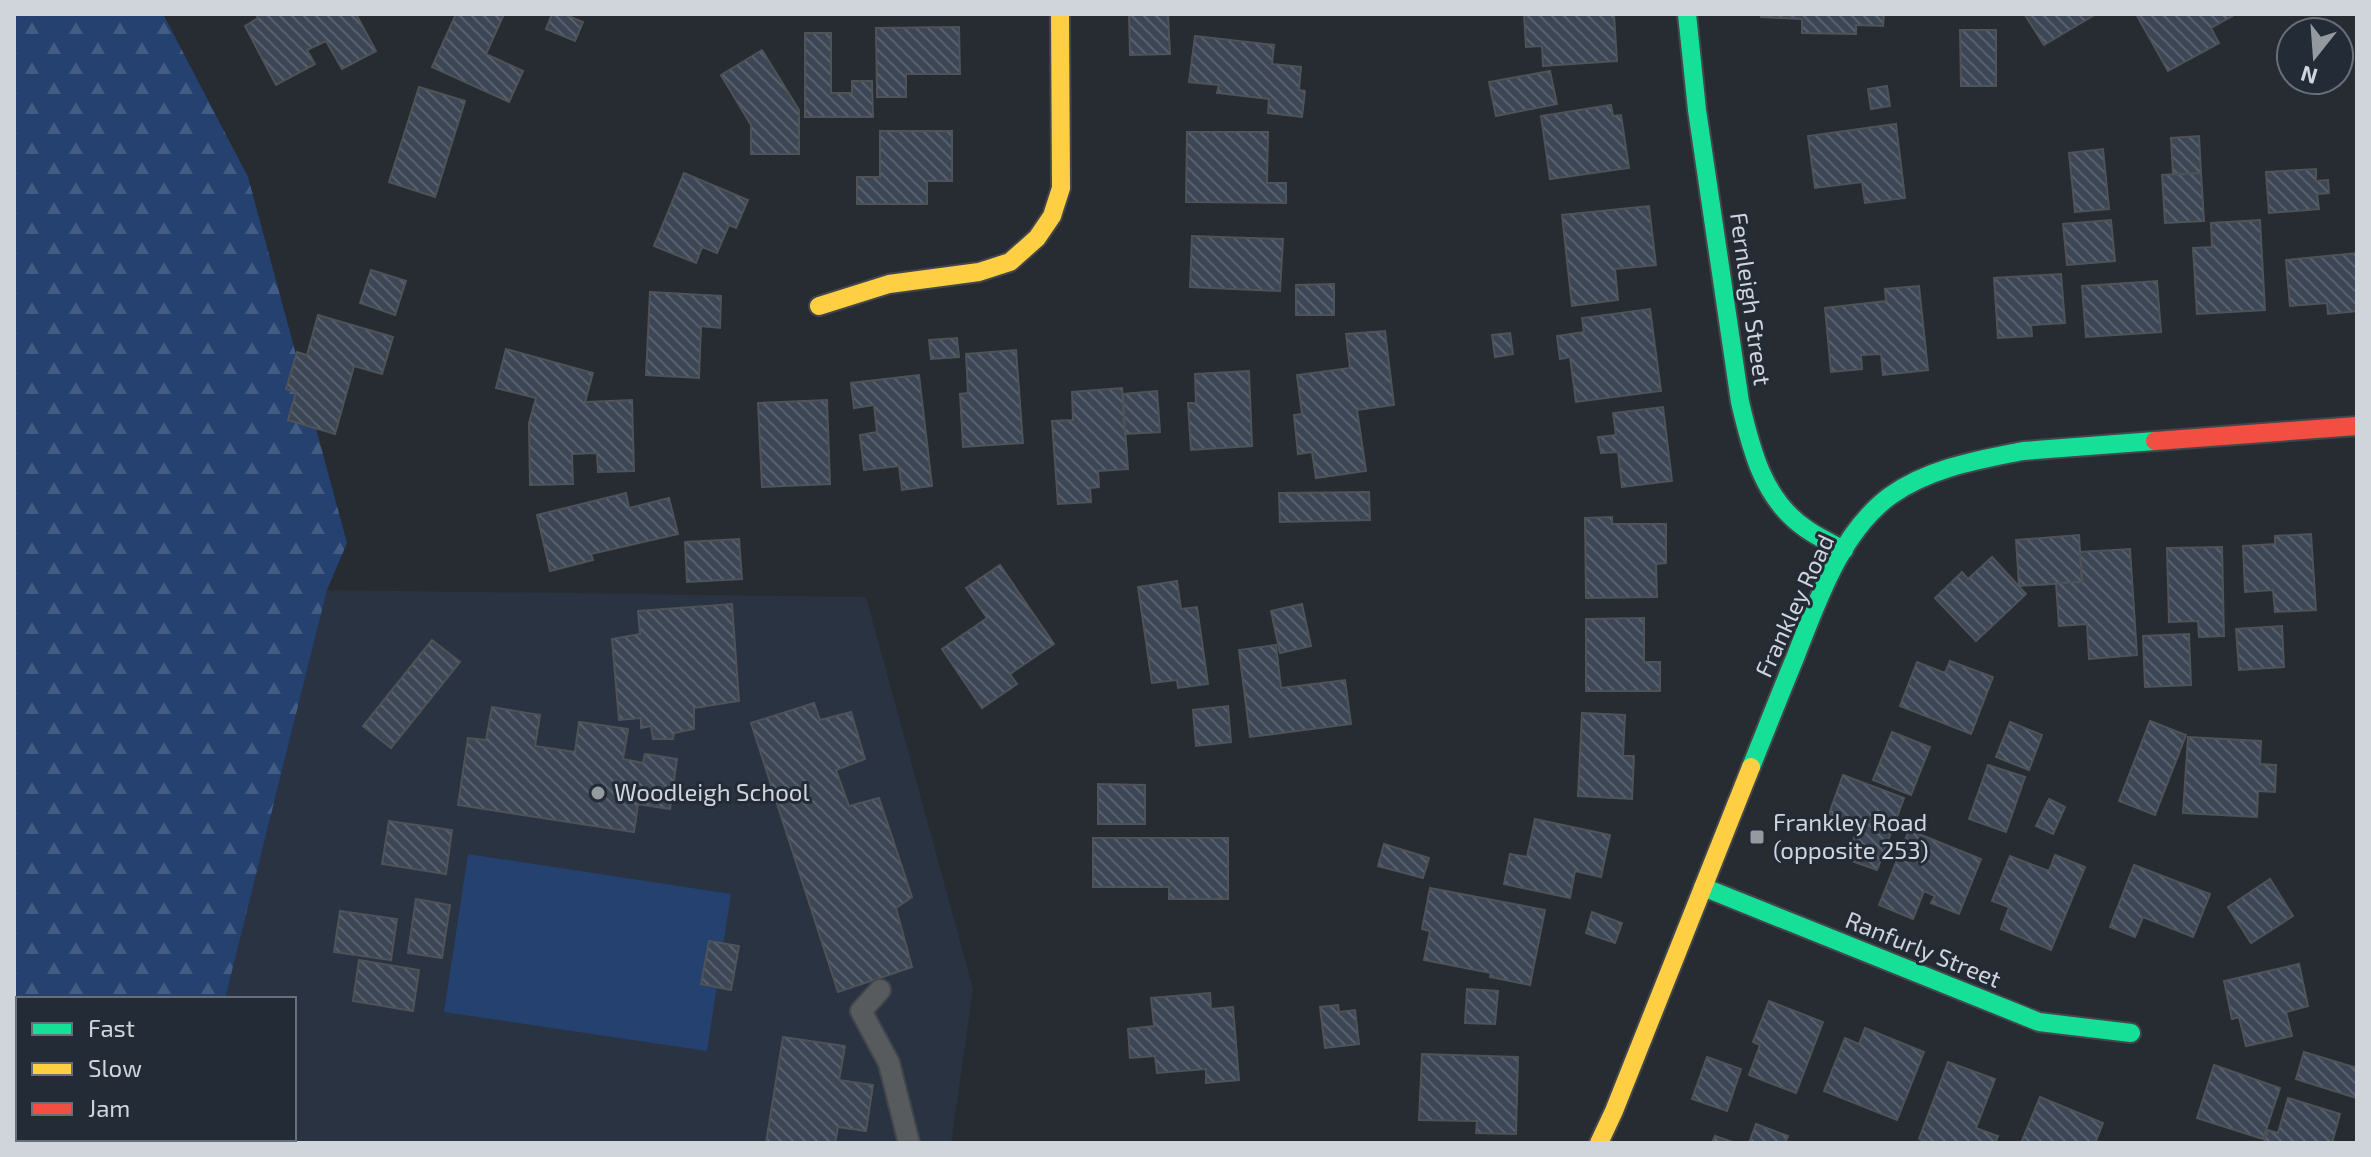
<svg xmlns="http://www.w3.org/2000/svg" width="2371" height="1157" viewBox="0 0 2371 1157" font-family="'Exo 2',sans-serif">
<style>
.built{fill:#2a3342}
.forest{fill:url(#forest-firs)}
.pitch{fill:#24416f}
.building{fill:url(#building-back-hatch);stroke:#4f5358;stroke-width:2}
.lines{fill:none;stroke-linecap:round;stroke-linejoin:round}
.lane-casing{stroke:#43474c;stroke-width:24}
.fast-casing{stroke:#43474c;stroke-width:22}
.slow-casing{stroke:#43474c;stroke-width:22}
.jam-casing{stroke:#43474c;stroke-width:22}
.lane{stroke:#585b5d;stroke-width:20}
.fast{stroke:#16e098;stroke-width:18}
.slow{stroke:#ffcf43;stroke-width:18}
.jam{stroke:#f24e42;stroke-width:18}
.poi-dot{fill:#959aa0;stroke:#232b36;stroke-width:3}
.labels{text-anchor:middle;stroke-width:6;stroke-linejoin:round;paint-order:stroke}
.street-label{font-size:24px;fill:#d0d5dc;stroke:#232b36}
.poi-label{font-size:24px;fill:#d0d5dc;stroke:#232b36;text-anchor:start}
</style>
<defs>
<pattern id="forest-firs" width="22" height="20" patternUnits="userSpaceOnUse" patternTransform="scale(2)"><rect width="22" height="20" fill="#24416f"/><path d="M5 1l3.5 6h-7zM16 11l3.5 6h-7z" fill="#435c83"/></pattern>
<pattern id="building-back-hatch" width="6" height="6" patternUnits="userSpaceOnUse" patternTransform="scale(2)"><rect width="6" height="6" fill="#3c4655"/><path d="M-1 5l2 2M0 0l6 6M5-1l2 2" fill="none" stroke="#57606d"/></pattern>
</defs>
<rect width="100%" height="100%" fill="#272c32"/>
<path class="built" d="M327 590 866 597 973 989 951 1143H190L191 1139H294V999H225Z"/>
<path class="forest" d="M14 14H163L248 177 347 543 327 590 225 999H18V1139H191L190 1143H14Z"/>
<path class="pitch" d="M468 854 731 894 707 1051 444 1012Z"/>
<g class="building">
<path d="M256 14H356L376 51 342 69 326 41 307 50 315 64 276 85 245 26 258 18Z"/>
<path d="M456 14H504L486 54 523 71 509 102 432 67Z"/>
<path d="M552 14H564L583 22 575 41 546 29Z"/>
<path d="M1129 14H1168L1170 54 1130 55Z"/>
<path d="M1524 14H1614L1617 61 1543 66 1542 46 1526 47Z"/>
<path d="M1761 14H1884L1883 26 1856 25V34L1802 33V19L1761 17Z"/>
<path d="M2027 14H2096L2044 45 2025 15Z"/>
<path d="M2136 14H2236L2211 28 2219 43 2168 71Z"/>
<path d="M959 27 960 74H906V97H877L876 28Z"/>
<path d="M1960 30H1996V86H1961Z"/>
<path d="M805 33H831V93H852V81H872L873 117H805Z"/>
<path d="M1195 36 1274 45 1272 64 1301 67 1299 90 1305 91 1302 117 1268 113 1269 99 1217 93 1219 85 1189 82Z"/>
<path d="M762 50 799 110V154H751V125L721 75Z"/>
<path d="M1550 71 1557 104 1496 116 1489 82Z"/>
<path d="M1887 86 1890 106 1871 109 1868 89Z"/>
<path d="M419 87 465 101 435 197 389 182Z"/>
<path d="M1611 105 1613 116 1621 115 1629 168 1550 179 1541 116Z"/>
<path d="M1896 124 1905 198 1865 203 1862 182 1815 188 1808 136Z"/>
<path d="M880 131H952V181H927V204H857V177H880Z"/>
<path d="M1187 132H1268L1267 183H1286V203L1186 202Z"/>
<path d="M2199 136 2201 173 2173 175 2171 138Z"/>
<path d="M2103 149 2109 209 2075 212 2069 153Z"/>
<path d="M2316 169V181L2328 180 2329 193 2317 194 2319 209 2269 213 2266 172Z"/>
<path d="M684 173 748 200 736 228 729 225 717 253 702 247 696 263 654 246Z"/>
<path d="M2201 173 2204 221 2165 223 2162 175Z"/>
<path d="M1649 206 1656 265 1615 269 1618 300 1572 306 1562 215Z"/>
<path d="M2111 220 2115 261 2067 265 2063 224Z"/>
<path d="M2260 220 2265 310 2197 314 2193 248 2212 247 2211 223Z"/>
<path d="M1192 236 1283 239 1280 291 1190 287Z"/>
<path d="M2357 253V311L2328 314 2327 303 2290 306 2286 260Z"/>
<path d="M371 270 406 281 395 315 360 303Z"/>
<path d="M2061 274 2065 323 2031 325 2032 336 1998 338 1994 278Z"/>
<path d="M2157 281 2161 332 2086 337 2082 286Z"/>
<path d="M1334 284V315H1296V285Z"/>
<path d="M1919 286 1928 370 1883 375 1881 354 1861 355 1862 369 1831 372 1825 308 1886 301 1885 289Z"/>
<path d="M650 292 721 296 720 328 701 326 699 378 646 375Z"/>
<path d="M1650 309 1661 391 1576 402 1570 357 1560 359 1557 336 1584 332 1582 318Z"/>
<path d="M318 315 393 337 382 374 354 366 335 434 288 420 296 392 286 389 297 352 307 355Z"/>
<path d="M1385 331 1394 405 1357 410 1366 471 1316 478 1312 452 1298 454 1294 415 1302 414 1297 375 1350 368 1346 334Z"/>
<path d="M1510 333 1513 354 1495 357 1492 335Z"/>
<path d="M957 338 959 357 931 359 929 340Z"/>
<path d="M506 349 593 373 585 402 632 400 634 471 598 472 597 453 572 454 573 484 530 485 529 423 536 398 496 388Z"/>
<path d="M1016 350 1023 443 963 447 960 394 968 393 966 354Z"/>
<path d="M1249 371 1252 446 1191 450 1188 403H1196L1195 374Z"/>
<path d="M919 375 932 486 902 490 899 466 864 470 860 435 877 432 874 405 854 408 851 383Z"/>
<path d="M1122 388 1128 469 1098 471 1099 487 1090 488 1091 502 1058 504 1052 421 1073 420 1072 392Z"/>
<path d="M1157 391 1160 432 1125 434 1123 394Z"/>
<path d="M827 400 830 484 762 487 758 403Z"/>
<path d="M1663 407 1672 481 1622 487 1618 452 1601 453 1598 437 1616 435 1613 413Z"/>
<path d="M1369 492 1370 520 1280 522 1279 493Z"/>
<path d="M626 493 629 508 669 498 678 534 591 554 593 560 550 571 537 515Z"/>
<path d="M1612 517V524H1666V563L1656 564 1657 597 1586 598 1585 518Z"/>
<path d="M2311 534 2316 610 2275 612 2273 590 2245 592 2243 546 2275 544V536Z"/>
<path d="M2079 535 2082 582 2019 586 2016 540Z"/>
<path d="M739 539 742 579 687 582 685 542Z"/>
<path d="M2222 547 2224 636 2199 637 2198 621 2169 622 2167 548Z"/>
<path d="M2130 549 2137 655 2089 659 2087 624 2059 626 2056 583 2082 582 2080 552Z"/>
<path d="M1992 557 2026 594 1976 641 1935 598 1962 572 1968 579Z"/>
<path d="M1000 565 1054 644 1010 674 1017 684 982 708 942 649 987 618 966 588Z"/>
<path d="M1177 581 1181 609 1197 607 1208 684 1178 688 1177 680 1152 683 1138 587Z"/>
<path d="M732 604 739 701 694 708V729L674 733 673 739H653L651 726 641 728V718L619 720 612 639 640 634 638 611Z"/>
<path d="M1302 604 1311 646 1280 653 1271 611Z"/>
<path d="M1644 618V662H1660V691H1586V619Z"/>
<path d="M2282 626 2284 667 2239 670 2236 629Z"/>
<path d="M2189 634 2191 685 2145 687 2143 636Z"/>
<path d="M432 640 460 662 391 748 363 726Z"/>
<path d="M1276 645 1281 688 1345 680 1351 724 1250 737 1239 650Z"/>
<path d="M1950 661 1993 677 1971 734 1900 706 1917 662 1945 673Z"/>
<path d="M814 703 820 720 851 712 865 759 836 770 849 806 879 798 912 897 896 908 912 967 838 992 751 723Z"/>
<path d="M1228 706 1231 742 1196 746 1193 710Z"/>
<path d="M492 707 540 715 535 746 575 752 579 722 628 729 623 759 643 763 645 754 677 759 670 809 638 804 634 832 458 805 468 738 486 740Z"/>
<path d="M1582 713 1625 715 1623 756H1634L1632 799 1578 796Z"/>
<path d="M2150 721 2186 735 2155 815 2119 801Z"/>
<path d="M2010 722 2042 735 2029 770 1996 757Z"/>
<path d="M1892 732 1930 747 1911 795 1873 780Z"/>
<path d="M2188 737 2261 741 2260 764 2276 765 2275 792 2258 791 2257 817 2183 813Z"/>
<path d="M1988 765 2025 777 2006 832 1969 819Z"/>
<path d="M1843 775 1904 798 1877 870 1846 859 1859 825 1829 814Z"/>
<path d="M1098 784 1145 785V824H1098Z"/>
<path d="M2049 799 2065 807 2053 834 2036 826Z"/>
<path d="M1535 819 1610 835 1601 877 1575 871 1570 898 1504 884 1510 854 1527 857Z"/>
<path d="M389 821 452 830 446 874 382 864Z"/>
<path d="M1909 830 1981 859 1959 914 1931 903 1935 896 1924 891 1913 919 1879 905Z"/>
<path d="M1093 838H1228V899H1169V887H1093Z"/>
<path d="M1384 844 1429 858 1423 878 1378 866Z"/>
<path d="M2055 855 2085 867 2051 950 2001 929 2009 907 1992 901 2010 856 2049 871Z"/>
<path d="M2134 865 2210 894 2193 937 2143 917 2135 937 2110 927Z"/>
<path d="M2270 879 2293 916 2251 943 2228 907Z"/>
<path d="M1430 888 1545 910 1530 985 1490 977 1491 973 1424 960 1430 931 1422 929Z"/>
<path d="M416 899 450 905 442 958 408 953Z"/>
<path d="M340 911 397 919 391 960 334 952Z"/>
<path d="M1592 912 1622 923 1615 943 1586 933Z"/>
<path d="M709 941 739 946 731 990 701 984Z"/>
<path d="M359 960 419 970 413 1011 353 1001Z"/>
<path d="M2299 964 2308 1006 2286 1012 2292 1036 2246 1046 2239 1017 2232 1019 2224 981Z"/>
<path d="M1467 989 1498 991 1495 1024 1465 1023Z"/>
<path d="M1210 993 1211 1009 1233 1007 1239 1080 1206 1083V1069L1157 1073 1155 1056 1130 1058 1128 1029 1154 1026 1151 998Z"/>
<path d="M1769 1001 1823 1022 1796 1093 1749 1075 1760 1045 1753 1042Z"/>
<path d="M1338 1005 1339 1012 1355 1010 1359 1044 1325 1048 1320 1007Z"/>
<path d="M1865 1028 1924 1052 1897 1120 1824 1091 1845 1038 1859 1044Z"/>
<path d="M783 1037 845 1046 839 1080 873 1085 866 1131 838 1127 835 1143H766Z"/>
<path d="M2304 1052 2357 1068 2356 1098 2296 1079Z"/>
<path d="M1422 1054 1518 1057 1516 1134 1476 1133 1477 1121 1419 1120Z"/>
<path d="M1707 1057 1741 1069 1727 1111 1692 1099Z"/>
<path d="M1948 1062 1995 1079 1976 1128 1998 1136 1995 1143H1931L1919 1139Z"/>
<path d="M2214 1065 2280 1088 2263 1139 2197 1118Z"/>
<path d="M2040 1097 2103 1123 2095 1143H2021Z"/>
<path d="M2288 1098 2340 1114 2332 1143H2264L2268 1130 2278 1133Z"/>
<path d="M1756 1124 1788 1136 1785 1143H1749Z"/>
<path d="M1715 1136 1735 1143H1712Z"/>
</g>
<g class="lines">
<g class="lane-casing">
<path id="lane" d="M880 990 861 1011 889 1063 909 1143"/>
</g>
<g class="fast-casing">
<g id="fast">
<path d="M1687 14 1697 110 1740 402C1751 449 1763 499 1805 528 1817 537 1831 543 1844 550"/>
<path d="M1751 767C1766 730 1780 694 1795 658 1817 602 1840 533 1890 496 1929 468 1978 460 2023 451L2155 441"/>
<path d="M1703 887 2039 1022 2131 1033"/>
</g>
</g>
<g class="slow-casing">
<g id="slow">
<path d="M819 306 889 284 979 272 1010 262 1037 238 1052 216 1061 188 1060 14"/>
<path d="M1599 1143 1614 1111 1751 767"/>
</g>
</g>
<g class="jam-casing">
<path id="jam" d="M2155 441 2357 426"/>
</g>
<use href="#lane" class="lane"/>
<use href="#fast" class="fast"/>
<use href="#slow" class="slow"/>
<use href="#jam" class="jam"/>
</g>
<g class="poi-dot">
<circle cx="598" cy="793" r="8"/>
<rect x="1749" y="829" width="16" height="16" rx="4"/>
</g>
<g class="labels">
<g class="street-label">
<text transform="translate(1750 299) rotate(82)" y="8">Fernleigh Street</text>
<text transform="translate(1795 606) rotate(-65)" y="8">Frankley Road</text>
<text transform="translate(1923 950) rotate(22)" y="8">Ranfurly Street</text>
</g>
<g class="poi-label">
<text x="614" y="801">Woodleigh School</text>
<text x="1773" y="831">Frankley Road<tspan x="1773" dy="28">(opposite 253)</tspan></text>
</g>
</g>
<rect width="2371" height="1157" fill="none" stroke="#d0d5dc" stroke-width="32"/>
<rect x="16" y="997" width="280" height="144" fill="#232b36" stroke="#686f78" stroke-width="2"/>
<rect x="32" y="1023" width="40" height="12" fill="#16e098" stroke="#686f78" stroke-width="2"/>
<text x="88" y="1037" font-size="24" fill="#d0d5dc">Fast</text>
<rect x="32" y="1063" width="40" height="12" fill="#ffcf43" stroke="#686f78" stroke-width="2"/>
<text x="88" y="1077" font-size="24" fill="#d0d5dc">Slow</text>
<rect x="32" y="1103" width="40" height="12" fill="#f24e42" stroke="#686f78" stroke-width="2"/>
<text x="88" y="1117" font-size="24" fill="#d0d5dc">Jam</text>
<g transform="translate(2315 56) rotate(197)"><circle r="38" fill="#232b36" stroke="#686f78" stroke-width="2"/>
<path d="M0-6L14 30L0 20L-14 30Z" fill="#959aa0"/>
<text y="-12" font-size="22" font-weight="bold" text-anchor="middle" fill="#d0d5dc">N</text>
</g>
</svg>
